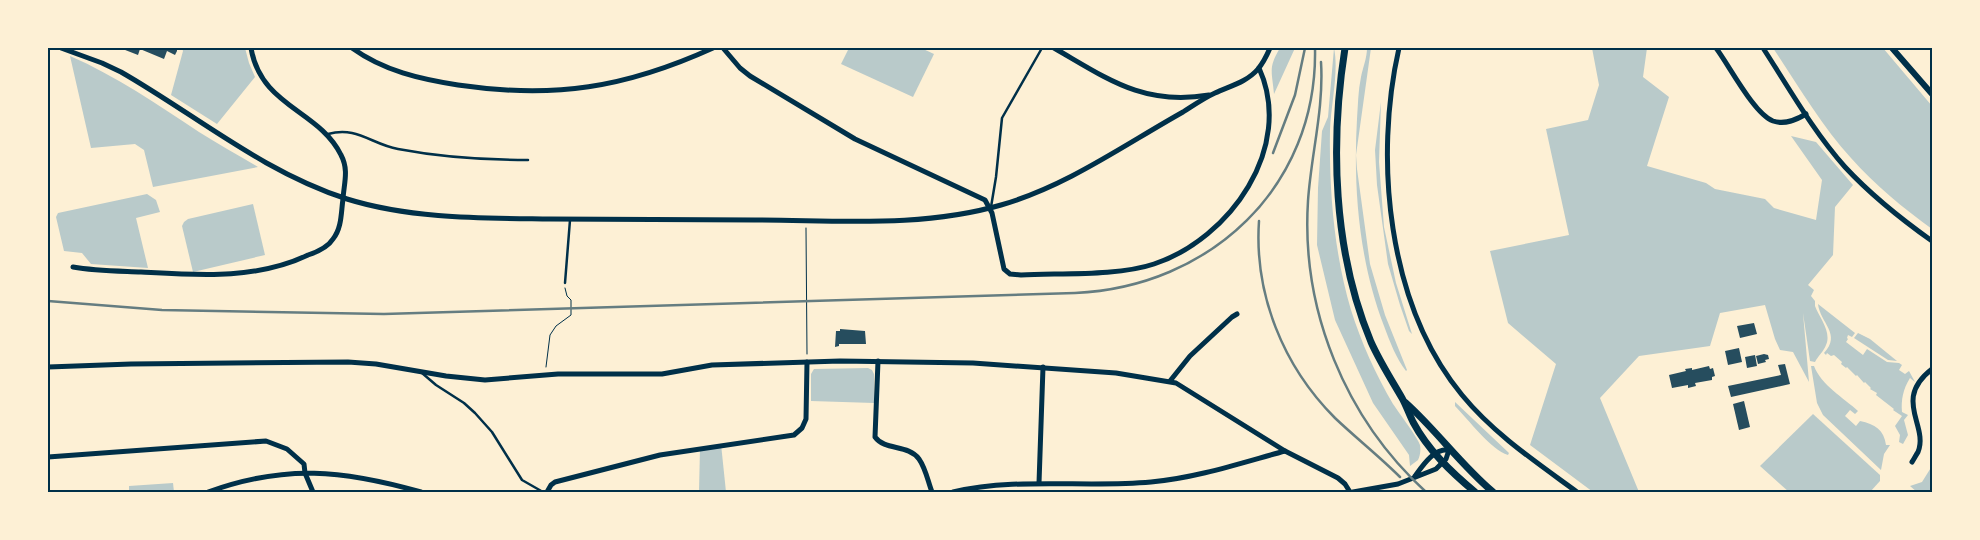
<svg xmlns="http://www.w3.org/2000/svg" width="1980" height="540" viewBox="0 0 1980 540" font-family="Signika,sans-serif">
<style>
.green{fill:#b9caca}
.building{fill:#264d5e}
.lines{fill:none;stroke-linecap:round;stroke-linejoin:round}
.path{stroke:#003049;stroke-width:1}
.service{stroke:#003049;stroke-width:2.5}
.minor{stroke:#003049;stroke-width:5}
.tertiary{stroke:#003049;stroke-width:6}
.secondary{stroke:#003049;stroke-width:7}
.rail{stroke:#657d81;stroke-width:2.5}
.neatline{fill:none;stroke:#003049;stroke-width:2}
</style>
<rect width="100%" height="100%" fill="#fdf0d5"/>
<g class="green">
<path d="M182 48H245L249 63 255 77 217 124 171 95 183 51Z"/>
<path d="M849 48H921L934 54 913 97 841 64Z"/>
<path d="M1280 48H1295L1274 94C1272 71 1268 68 1280 48Z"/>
<path d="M1334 48C1339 71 1331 104 1330 130 1329 190 1334 253 1351 310 1361 342 1376 375 1393 404 1399 413 1418 438 1420 445 1421 450 1420 456 1418 460L1410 466 1409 455 1373 403 1335 320 1317 245 1318 188 1322 131 1328 117Z"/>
<path d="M1367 48H1371L1356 155 1357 169 1370 264 1385 315 1407 370 1406 371C1396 358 1390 342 1384 326 1359 261 1353 188 1357 119 1358 105 1358 91 1361 77 1363 67 1367 58 1367 48Z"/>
<path d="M1592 48H1647L1643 77 1669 97 1647 166 1706 183 1715 189 1765 199 1774 208 1816 220 1822 180 1791 136 1816 142 1853 185 1835 207 1833 255 1808 285 1814 290 1811 296 1815 301V306C1819 317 1832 332 1826 345 1824 351 1818 356 1815 362L1810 361 1803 313 1809 382 1793 352 1780 350 1775 339 1765 305 1720 313 1710 346 1639 356 1600 398 1639 492H1593L1530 445 1556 364 1508 323 1490 251 1569 235 1546 129 1588 120 1599 85Z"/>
<path d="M1773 48H1883L1932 106V229C1903 208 1875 185 1851 158 1821 125 1798 85 1773 48Z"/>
<path d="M70 56C116 76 157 104 199 132 218 144 238 155 258 167L153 187 144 150 135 144 91 148Z"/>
<path d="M1381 102 1379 162 1384 227 1396 283 1412 334 1409 331 1400 305 1388 264 1377 185 1375 150Z"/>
<path d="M147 194 156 200 160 212 136 218 148 268 91 264 82 253 64 251 56 217 58 213Z"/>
<path d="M253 204 265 255 193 272 182 226 184 222 188 219Z"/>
<path d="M1818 304 1855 333 1852 337 1848 335 1847 338 1848 339 1846 342 1863 355 1867 349 1887 362 1899 363 1902 365 1899 370 1905 374 1909 371 1915 382 1910 378C1903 389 1901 400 1902 412L1908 415 1904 420 1908 435 1903 444 1899 442 1900 435 1895 426 1902 416 1893 410 1894 409 1876 395 1877 393 1870 389 1871 388 1865 382 1864 383 1857 375 1856 376 1847 367 1846 368 1841 364 1842 362 1834 355 1831 356 1827 353 1826 355 1824 353C1842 334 1820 323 1818 304Z"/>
<path d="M1858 333 1870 339 1897 361 1888 360 1854 338Z"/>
<path d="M1811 366H1814C1821 385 1844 398 1858 411L1855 414 1850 410 1845 416 1856 426 1860 421C1875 424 1884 430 1886 445H1890L1884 454 1881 470 1823 415 1817 403Z"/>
<path d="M868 368 872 370 874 374V403L811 401V374L814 369Z"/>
<path d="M1455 402 1509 453 1508 455C1491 450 1468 419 1455 406Z"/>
<path d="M1813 414 1880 475V481L1870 492H1789L1760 466Z"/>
<path d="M721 444 726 492H699L700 448Z"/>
<path d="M1932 466V492H1917L1910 486 1922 482Z"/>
<path d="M173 483 174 492H129V486Z"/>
</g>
<g class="building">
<path d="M120 48H177V51L175 55 167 51 164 59 140 49 138 55Z"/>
<path d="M1754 323 1757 334 1740 338 1737 326Z"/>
<path d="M840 329 865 331 866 344H839V346L835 347 836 331H840Z"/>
<path d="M1739 348 1742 362 1728 365 1725 351Z"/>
<path d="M1764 354 1768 355 1769 359 1765 360 1766 362 1758 364 1756 356Z"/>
<path d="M1755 355 1757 366 1747 368 1745 357Z"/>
<path d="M1785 364 1790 384 1731 397 1728 386 1781 375 1778 365Z"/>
<path d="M1709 366 1710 369 1713 368 1715 376 1712 377V380L1695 383 1696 386 1688 388V385L1672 388 1669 375 1686 371 1685 369 1692 368V370Z"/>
<path d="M1744 401 1750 427 1739 430 1733 404Z"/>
</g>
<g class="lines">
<g class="path">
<path d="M806 228 807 354"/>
<path d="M546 367 550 335 556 326 571 315V300L567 296 565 288"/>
</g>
<g class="service">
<path d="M328 134C357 126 371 144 398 149 440 157 485 160 528 160"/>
<path d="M991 207 996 177 1002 118 1042 48"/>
<path d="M565 283 570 220"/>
<path d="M422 373 436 385 464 403 475 413 492 432 522 480 543 492"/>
</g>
<g class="minor">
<path d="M61 48 102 63 121 72C196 115 263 172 347 199 411 219 483 218 550 219 618 219 687 220 755 220 837 220 922 228 1001 205 1067 186 1124 145 1183 112 1194 105 1204 98 1215 93 1230 86 1247 82 1258 69 1263 63 1267 55 1270 48"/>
<path d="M352 48C384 71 420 79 458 85 554 99 625 88 713 48"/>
<path d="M723 48 740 68 750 76 855 139 985 200 992 213 1004 269 1010 274 1021 275C1060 273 1119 276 1154 264 1230 239 1295 147 1259 68"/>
<path d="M1054 48C1108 79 1143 106 1209 95"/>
<path d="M1399 48C1374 158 1387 304 1462 395 1494 434 1536 462 1577 492"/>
<path d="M1716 48C1729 65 1754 114 1773 121 1785 125 1796 120 1806 114"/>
<path d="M1763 48C1789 88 1813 131 1845 167 1871 195 1901 219 1932 241"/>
<path d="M73 267C95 271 118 271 141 272 197 275 256 280 308 255 317 252 328 247 333 239 342 228 341 212 343 199 344 183 349 170 341 155 319 110 261 107 251 48"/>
<path d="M878 361 875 437C885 451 908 444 919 459 926 469 928 482 932 492"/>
<path d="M48 367 131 364 348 362 376 364 446 376 485 380 558 374H662L712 365 840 361 973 363 1116 373 1176 383 1285 451 1338 478 1345 484 1350 492"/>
<path d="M1170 381 1190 356 1232 317 1237 314"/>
<path d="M48 457 266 441 287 449 304 464 305 473 313 492"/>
<path d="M1912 462C1914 459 1916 455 1918 452 1929 425 1892 400 1932 369"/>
<path d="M1039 483 1043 367"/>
<path d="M208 492C285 464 343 470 421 492"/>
<path d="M547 492 551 485 555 482 660 455 794 435 802 428 806 419 807 362"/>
<path d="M953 492C1017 477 1085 488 1151 482 1196 478 1241 463 1285 451"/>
<path d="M1353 492 1398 484 1436 469 1446 459 1449 450C1434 448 1423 465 1415 476"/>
</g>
<path class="tertiary" d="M1892 48 1932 94"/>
<g class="secondary">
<path d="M1345 48C1330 143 1333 251 1371 342 1380 362 1391 379 1402 398 1406 405 1409 414 1413 422 1428 450 1451 472 1475 492"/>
<path d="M1406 403C1437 431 1461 465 1493 492"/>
</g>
<g class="rail">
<path d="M1321 62C1324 109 1311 155 1308 201 1301 310 1345 418 1426 492"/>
<path d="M1273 153 1295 95 1305 48"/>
<path d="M1259 221C1254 294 1283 366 1335 418 1356 438 1379 456 1400 477"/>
<path d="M48 301 162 310 384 314 1075 293C1210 287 1318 187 1315 48"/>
</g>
</g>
<rect width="1980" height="540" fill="none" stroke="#fdf0d5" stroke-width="98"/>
<rect x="49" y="49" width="1882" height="442" class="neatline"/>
</svg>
